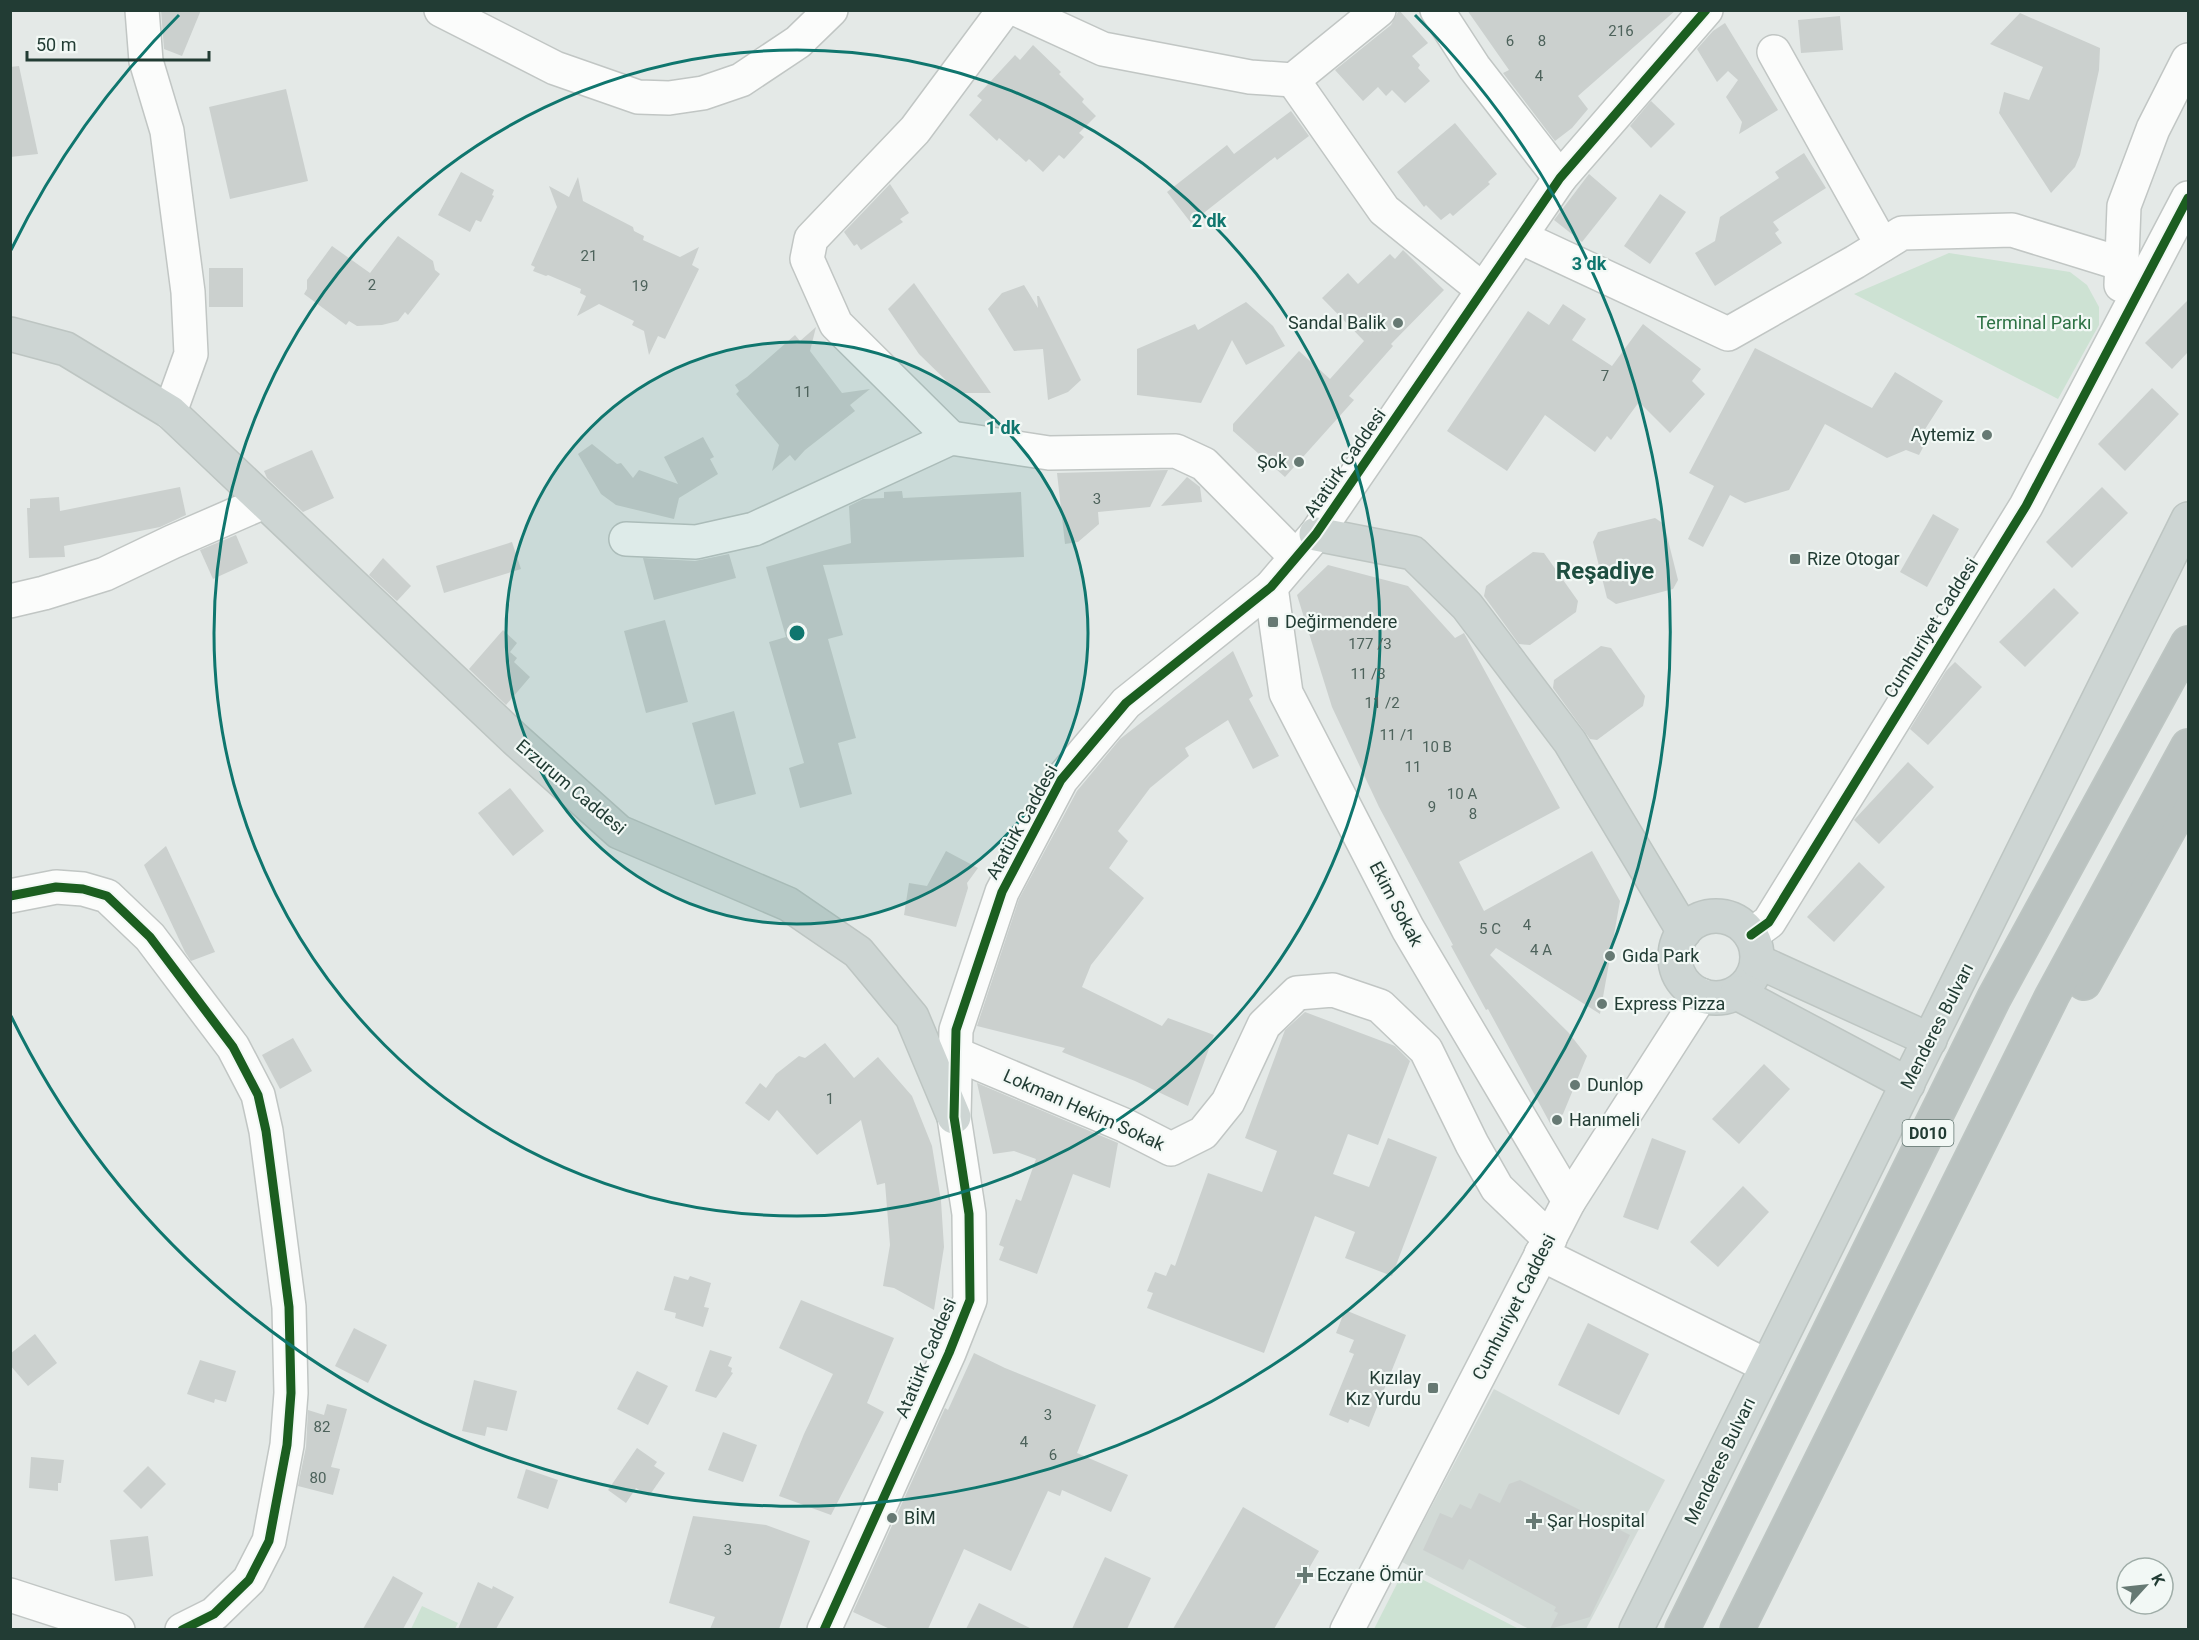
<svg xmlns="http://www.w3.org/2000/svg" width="2199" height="1640" viewBox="0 0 2199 1640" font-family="Roboto,sans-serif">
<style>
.built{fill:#d2dad6}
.green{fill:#cde2d3}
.building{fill:#cbd0ce}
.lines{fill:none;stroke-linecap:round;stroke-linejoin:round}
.minor-casing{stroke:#c1c6c4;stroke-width:36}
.major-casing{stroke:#bdc5c2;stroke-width:36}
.highway-casing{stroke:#bdc5c2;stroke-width:36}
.minor{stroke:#fbfcfb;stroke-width:33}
.major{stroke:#cdd5d3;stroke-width:33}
.highway{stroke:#bac2c0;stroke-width:33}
.cycleway-casing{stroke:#f2f8f5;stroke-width:13}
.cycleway{stroke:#1b5e20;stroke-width:9}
.ring{fill:none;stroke:#0f766e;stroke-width:3}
.poi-dot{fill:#667973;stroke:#f2f8f5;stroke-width:2}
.labels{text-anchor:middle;stroke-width:4.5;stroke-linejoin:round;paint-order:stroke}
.number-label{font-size:15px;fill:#4d625b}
.shield{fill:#f2f8f5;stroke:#60746e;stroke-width:1.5}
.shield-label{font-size:16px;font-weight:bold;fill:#223c34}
.poi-label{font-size:18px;fill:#223c34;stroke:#f2f8f5;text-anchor:start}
.park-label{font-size:18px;fill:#2d7244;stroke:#f2f8f5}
.street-label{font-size:18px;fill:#223c34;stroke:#f2f8f5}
.district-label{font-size:24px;font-weight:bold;fill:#1e4e40;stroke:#f2f8f5}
.centre{fill:#0f766e;stroke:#f2f8f5;stroke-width:3}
.ring-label{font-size:18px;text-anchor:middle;font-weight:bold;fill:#0f766e;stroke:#f2f8f5;stroke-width:4.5;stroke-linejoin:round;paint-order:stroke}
</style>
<rect width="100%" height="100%" fill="#e4e9e7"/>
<path class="built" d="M1494 1389 1665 1480 1586 1629H1529L1402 1562Z"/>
<g class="green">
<path d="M1949 253 2070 272 2087 285 2099 307V325L2058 399 1854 294Z"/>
<path d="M1404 1570 1519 1629H1374Z"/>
<path d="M422 1606 458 1623 455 1629H411Z"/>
</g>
<g class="building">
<path d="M161 10H201L182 56 164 49Z"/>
<path d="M1399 10 1428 43 1412 56 1420 65 1418 68 1430 81 1405 103 1392 90 1386 96 1378 87 1363 101 1335 70 1391 25Z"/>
<path d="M1467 10H1676L1578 96 1588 109 1572 128 1555 141 1503 73 1509 70Z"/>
<path d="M2020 13 2100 48 2099 70 2080 155 2075 167 2051 193 1999 113 2004 92 2029 100 2043 67 1990 44Z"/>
<path d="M1840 16 1843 50 1801 53 1798 20Z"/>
<path d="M1725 23 1778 110 1739 134 1742 122 1726 97 1738 80 1728 71 1717 82 1697 49 1713 31Z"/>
<path d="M1033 45 1061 72 1059 74 1084 99 1082 102 1096 116 1079 133 1084 137 1064 159 1059 155 1043 172 1029 159 1026 162 999 138 997 141 969 115 982 100 977 96 1015 55 1020 60Z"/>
<path d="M19 66 38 154 10 157V67Z"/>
<path d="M286 89 308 181 230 199 209 107Z"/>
<path d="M1651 101 1675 124 1651 148 1630 126Z"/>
<path d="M1291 111 1309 136 1277 160 1275 157 1191 223 1167 192 1227 145 1234 154Z"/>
<path d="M1455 123 1497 174 1488 182 1490 184 1453 216 1450 213 1441 220 1426 205 1424 207 1397 172Z"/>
<path d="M1804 153 1826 188 1773 222 1779 230 1775 233 1782 243 1715 286 1695 253 1715 241 1720 217 1779 178 1775 172Z"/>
<path d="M461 172 494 190 492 195 494 196 481 222 476 220 470 232 438 215Z"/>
<path d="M1589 174 1617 198 1582 242 1554 220Z"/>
<path d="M578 177 583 201 633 227 634 231 644 236 643 240 680 257 699 247 692 265 699 269 665 339 658 336 649 355 644 331 632 325 634 321 599 304 577 316 586 296 580 293 581 289 548 275 546 276 533 271 535 267 531 265 557 207 549 186 569 197Z"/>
<path d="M890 184 909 213 900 219 903 222 861 250 857 244 854 246 844 232Z"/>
<path d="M1660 194 1686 212 1650 264 1624 246Z"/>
<path d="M398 236 433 261 435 270 440 274 408 315 405 312 398 321 382 325 357 326 349 321 346 325 304 294 307 289V280L332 246 370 273Z"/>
<path d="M1403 250 1444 290 1391 344 1393 346 1349 396 1354 400 1285 477 1233 431V424L1299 351 1330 379 1364 341 1322 298 1348 273 1358 284 1390 254 1395 259Z"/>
<rect x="209" y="268" width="34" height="39"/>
<path d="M914 283 954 340 991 393H959L919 354 888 309Z"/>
<path d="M1024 285 1038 308 1037 296H1039L1081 380 1068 392 1048 400 1043 349 1014 351 988 309 1002 293Z"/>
<path d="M2188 300V352L2172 369 2145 343Z"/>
<path d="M1246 302 1273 326 1285 346 1246 365 1232 340 1201 403 1137 395V349L1195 324 1198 330Z"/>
<path d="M1563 304 1586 319 1572 340 1612 366 1643 324 1701 369 1692 381 1705 394 1670 433 1639 402 1611 440 1607 436 1595 452 1545 415 1507 471 1447 431 1528 311 1549 325Z"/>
<path d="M816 327 810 351 842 393 870 389 850 405 855 411 805 450 795 461 790 455 772 471 779 445 736 394 739 391 735 385 747 377 795 335 800 341Z"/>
<path d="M1755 348 1872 408 1895 372 1943 401 1922 434 1928 438 1919 455 1906 450 1887 458 1825 424 1789 490 1745 503 1730 495 1703 547 1688 539 1714 486 1689 473Z"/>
<path d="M2152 388 2179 414 2125 471 2098 444Z"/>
<path d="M703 437 714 457 710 459 718 474 679 498 674 519 616 505 601 494 578 454 592 444 617 464 621 463 633 478 639 470 678 484 664 457Z"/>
<path d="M312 450 334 498 303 512 267 478 264 471Z"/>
<path d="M1168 470 1150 507 1098 512 1099 524 1078 542 1065 544 1057 473Z"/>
<path d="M1187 477 1200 487 1202 502 1161 506Z"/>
<path d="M180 487 186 515 160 527 64 546 65 557 29 558 27 508H30V499L59 497 60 511Z"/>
<path d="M2102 487 2128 513 2072 568 2046 542Z"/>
<path d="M902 491 903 498 1021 492 1024 557 823 565 843 635 828 639 856 738 838 743 852 794 800 808 789 768 804 763 769 642 786 637 766 567 851 543 849 506 863 499 884 498V492Z"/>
<path d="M1933 514 1959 529 1927 587 1900 572Z"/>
<path d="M1655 518 1664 524 1678 580 1673 589 1616 604 1607 598 1593 542 1598 532Z"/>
<path d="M236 535 248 563 213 579 200 550Z"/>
<path d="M512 542 521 569 444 593 436 566Z"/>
<path d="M1533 552 1544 553 1578 601 1576 612 1530 645 1519 644 1484 596 1486 586Z"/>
<path d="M729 554 736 578 654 600 643 558 695 561Z"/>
<path d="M383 558 411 586 397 601 369 575Z"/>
<path d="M1328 565 1408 586 1455 638 1464 633 1560 808 1459 862 1484 911 1592 851 1620 901 1600 1014 1496 948 1490 955 1568 1032 1587 1056 1563 1114 1551 1125 1488 1009 1486 1010 1451 946 1453 945 1379 807 1332 707 1297 595Z"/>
<path d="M2054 588 2079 613 2025 667 1999 642Z"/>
<path d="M665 620 688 702 646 713 624 631Z"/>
<path d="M503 630 517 643 510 652 517 658 514 662 530 677 506 705 469 669Z"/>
<path d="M1601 646 1611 648 1645 696 1643 706 1597 740 1590 739 1553 688 1554 680Z"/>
<path d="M1233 651 1253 696 1249 699 1279 756 1253 769 1228 720 1185 748 1189 756 1150 788 1118 831 1128 841 1109 868 1144 898 1091 965 1082 987 1162 1026 1168 1018 1214 1035 1188 1106 1135 1081 1062 1052 1065 1048 977 1026 1019 899 1077 791 1120 739Z"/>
<path d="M1955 662 1982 687 1928 745 1910 729 1946 671Z"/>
<path d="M734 711 756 794 715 805 692 723Z"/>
<path d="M1908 762 1934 787 1879 844 1854 820Z"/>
<path d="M510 788 544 831 513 856 478 813Z"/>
<path d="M166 846 215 952 191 961 185 952 144 865Z"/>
<path d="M946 851 978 868 967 883 968 888 956 927 904 915 909 883 927 886Z"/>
<path d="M1859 862 1885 887 1834 942 1807 917Z"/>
<path d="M1305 1012 1395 1046 1410 1061 1378 1145 1348 1134 1333 1174 1369 1187 1388 1138 1437 1157 1392 1276 1345 1258 1355 1232 1315 1216 1264 1353 1147 1308 1153 1293 1147 1291 1155 1272 1166 1276 1171 1264 1175 1266 1208 1173 1262 1192 1277 1151 1245 1138 1285 1030Z"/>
<path d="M293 1038 312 1071 280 1089 262 1055Z"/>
<path d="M825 1043 854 1078 878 1057 912 1096 932 1146 941 1201 944 1247 934 1310 894 1288 883 1286 890 1245 885 1183 877 1185 861 1120 817 1155 777 1110 769 1121 745 1103 760 1083 766 1088 776 1074 799 1056 805 1058Z"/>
<path d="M1764 1064 1790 1089 1739 1144 1712 1119Z"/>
<path d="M977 1083 1118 1143 1110 1188 1073 1174 1037 1274 999 1260 1004 1247 999 1245 1016 1199 1021 1201 1036 1159 1014 1151 993 1154Z"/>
<path d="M1652 1138 1686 1151 1658 1230 1623 1217Z"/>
<path d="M1743 1186 1769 1212 1718 1267 1690 1242Z"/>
<path d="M674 1276 688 1280 690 1276 711 1283 704 1307 709 1308 703 1327 675 1318 676 1313 664 1310Z"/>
<path d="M801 1300 894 1338 867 1403 884 1412 831 1515 779 1496 804 1434 833 1374 779 1348Z"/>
<path d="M1345 1310 1406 1335 1369 1427 1350 1419 1348 1423 1329 1415 1354 1354 1349 1352 1354 1340 1336 1333Z"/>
<path d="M1588 1323 1649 1354 1619 1415 1558 1385Z"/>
<path d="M354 1328 387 1345 368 1383 335 1366Z"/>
<path d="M35 1334 57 1363 28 1386 10 1365V1354Z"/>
<path d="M710 1350 732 1357 728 1366 732 1368 731 1372 733 1373 716 1398 695 1391Z"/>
<path d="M974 1353 1005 1368 1096 1405 1077 1453 1128 1475 1111 1512 1062 1490 1060 1496 1048 1491 1011 1571 964 1549 928 1629H890L853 1612 945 1408 948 1410Z"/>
<path d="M200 1360 236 1371 226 1402 215 1399 214 1403 187 1394Z"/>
<path d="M637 1371 668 1386 648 1425 617 1409Z"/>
<path d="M474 1380 517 1391 507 1431 487 1427 485 1436 462 1431Z"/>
<path d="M327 1404 347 1409 331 1467 340 1469 333 1495 298 1486 306 1447 308 1410 324 1415Z"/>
<path d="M723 1432 757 1445 743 1482 708 1470Z"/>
<path d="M637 1448 657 1462 654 1466 665 1473 649 1496 636 1488 626 1503 608 1490Z"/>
<path d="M31 1457 64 1460 61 1483H58V1491L29 1488Z"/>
<path d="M148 1466 166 1484 141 1509 123 1491Z"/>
<path d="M526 1469 558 1480 548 1509 517 1498Z"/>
<path d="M1520 1480 1630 1535 1590 1617 1550 1629 1558 1613 1554 1611 1556 1607 1469 1559 1463 1570 1423 1550 1440 1513 1452 1518 1460 1504 1471 1509 1479 1493 1500 1503 1509 1484Z"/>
<path d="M1243 1507 1319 1551 1274 1629H1173Z"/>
<path d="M693 1516 766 1525 810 1541 779 1629H710L715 1617 669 1603Z"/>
<path d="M148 1536 153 1576 115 1581 110 1540Z"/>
<path d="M1105 1557 1151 1578 1127 1629H1072Z"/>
<path d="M393 1576 423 1593 403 1629H363Z"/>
<path d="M478 1582 492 1589 493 1586 514 1597 496 1629H458Z"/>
<path d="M979 1603 1032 1629H966Z"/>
</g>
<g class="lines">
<g class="minor-casing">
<g id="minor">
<path d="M142 10 146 61 167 131 188 292 191 354 170 412"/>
<path d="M441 10 555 68 638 97 669 98 703 93 741 80 798 42 831 10"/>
<path d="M1018 10 1103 49 1250 77 1293 80 1379 10"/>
<path d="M1437 10 1474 67 1560 178"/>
<path d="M1774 52 1882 245"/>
<path d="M1293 80 1384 210 1483 290"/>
<path d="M1520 237 1728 334 1855 262 1902 233 2012 230 2122 264"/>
<path d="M2121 285 2124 206 2153 129 2188 60"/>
<path d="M951 438 836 324 807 259 811 239 915 130 1004 10"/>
<path d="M626 539 696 542 754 529 951 438 1049 453 1176 451 1204 464 1296 557"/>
<path d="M1271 587 1286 693 1408 929 1569 1201"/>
<path d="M10 601 44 593 105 574 172 542 264 502"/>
<path d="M10 896 56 887 83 889 107 896 150 937 233 1047 258 1095 266 1131 289 1307 291 1393 287 1445 269 1541 249 1580 214 1614 182 1630"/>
<path d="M1751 935 1769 922 2026 506 2188 198"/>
<path d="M956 1054 1124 1125 1171 1149 1203 1133 1228 1102 1264 1025 1297 993 1333 990 1380 1006 1426 1050 1472 1144 1497 1188 1550 1239"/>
<path d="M1541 1254 1767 1366"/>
<path d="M10 1595 118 1630"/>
<path d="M824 1630 949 1353 970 1300 969 1214 954 1117 956 1030 1002 892 1061 780 1126 703 1271 587 1316 534 1560 178 1706 10"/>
<path d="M1347 1630 1569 1201 1701 995"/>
</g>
</g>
<g class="major-casing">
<g id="major">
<path d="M10 334 66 349 170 412 515 739 619 832 788 904 858 952 912 1017 954 1117"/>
<path d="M1316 534 1413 553 1467 606 1570 742 1684 932"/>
<circle cx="1716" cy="957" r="41"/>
<path d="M1757 961 1930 1040"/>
<path d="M1737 993 1908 1084"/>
<path d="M1636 1630 2188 519"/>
</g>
</g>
<g class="highway-casing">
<g id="highway">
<path d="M2084 983 2188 795"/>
<path d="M1682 1630 1994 998 2188 643"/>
<path d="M1737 1630 2052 996 2188 746"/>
</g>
</g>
<use href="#minor" class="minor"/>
<use href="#major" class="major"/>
<use href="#highway" class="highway"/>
<g class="cycleway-casing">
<g id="cycleway">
<path d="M10 896 56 887 83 889 107 896 150 937 233 1047 258 1095 266 1131 289 1307 291 1393 287 1445 269 1541 249 1580 214 1614 182 1630"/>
<path d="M1751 935 1769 922 2026 506 2188 198"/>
<path d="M824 1630 949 1353 970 1300 969 1214 954 1117 956 1030 1002 892 1061 780 1126 703 1271 587 1316 534 1560 178 1706 10"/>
</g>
</g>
<use href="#cycleway" class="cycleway"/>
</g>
<circle cx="797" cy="633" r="291" fill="#0f766e" fill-opacity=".12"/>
<g class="ring">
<circle cx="797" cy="633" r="291"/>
<circle cx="797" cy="633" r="583"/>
<path d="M11 250A874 874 0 0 1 179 15M1415 15A874 874 0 1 1 11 1016"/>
</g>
<g class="poi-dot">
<circle cx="1398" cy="323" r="6"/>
<circle cx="1987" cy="435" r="6"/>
<circle cx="1299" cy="462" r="6"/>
<rect x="1789" y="553" width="12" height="12" rx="3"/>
<rect x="1267" y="616" width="12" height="12" rx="3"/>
<circle cx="1610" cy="956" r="6"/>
<circle cx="1602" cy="1004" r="6"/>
<circle cx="1575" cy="1085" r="6"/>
<circle cx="1557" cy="1120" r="6"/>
<rect x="1427" y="1382" width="12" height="12" rx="3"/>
<circle cx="892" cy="1518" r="6"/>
<path d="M1531 1512h6v6h6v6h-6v6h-6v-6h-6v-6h6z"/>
<path d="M1302 1566h6v6h6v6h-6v6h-6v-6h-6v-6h6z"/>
</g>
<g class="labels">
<g class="number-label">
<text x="1621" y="36">216</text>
<text x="1510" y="46">6</text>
<text x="1542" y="46">8</text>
<text x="1539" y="81">4</text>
<text x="589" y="261">21</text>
<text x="372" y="290">2</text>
<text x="640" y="291">19</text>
<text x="1605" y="381">7</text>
<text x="803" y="397">11</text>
<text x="1097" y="504">3</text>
<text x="1370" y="649">177 /3</text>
<text x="1368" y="679">11 /3</text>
<text x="1382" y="708">11 /2</text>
<text x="1397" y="740">11 /1</text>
<text x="1437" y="752">10 B</text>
<text x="1413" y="772">11</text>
<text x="1462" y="799">10 A</text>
<text x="1432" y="812">9</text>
<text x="1473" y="819">8</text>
<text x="1527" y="930">4</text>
<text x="1490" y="934">5 C</text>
<text x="1541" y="955">4 A</text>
<text x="830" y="1104">1</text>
<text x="1048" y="1420">3</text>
<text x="322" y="1432">82</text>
<text x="1024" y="1447">4</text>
<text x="1053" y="1460">6</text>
<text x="318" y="1483">80</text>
<text x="728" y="1555">3</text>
</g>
<rect class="shield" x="1902.5" y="1120" width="51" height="26" rx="4.5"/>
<g class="shield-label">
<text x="1928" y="1139">D010</text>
</g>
<g class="poi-label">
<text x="1386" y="329" text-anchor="end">Sandal Balik</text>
<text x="1975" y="441" text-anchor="end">Aytemiz</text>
<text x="1287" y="468" text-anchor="end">Şok</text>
<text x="1807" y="565">Rize Otogar</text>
<text x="1285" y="628">Değirmendere</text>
<text x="1622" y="962">Gıda Park</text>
<text x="1614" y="1010">Express Pizza</text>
<text x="1587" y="1091">Dunlop</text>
<text x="1569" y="1126">Hanımeli</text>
<text x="1421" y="1384" text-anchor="end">Kızılay<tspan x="1421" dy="21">Kız Yurdu</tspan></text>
<text x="904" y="1524">BİM</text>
<text x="1547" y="1527">Şar Hospital</text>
<text x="1317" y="1581">Eczane Ömür</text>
</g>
<g class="park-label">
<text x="2034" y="329">Terminal Parkı</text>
</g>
<g class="street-label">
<text transform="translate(1345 463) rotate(-55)" y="6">Atatürk Caddesi</text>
<text transform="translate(1931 628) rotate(-58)" y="6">Cumhuriyet Caddesi</text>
<text transform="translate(571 787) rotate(40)" y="6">Erzurum Caddesi</text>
<text transform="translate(1022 822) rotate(-61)" y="6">Atatürk Caddesi</text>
<text transform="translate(1396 904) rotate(62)" y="6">Ekim Sokak</text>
<text transform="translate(1937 1026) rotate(-63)" y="6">Menderes Bulvarı</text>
<text transform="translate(1084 1110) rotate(24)" y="6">Lokman Hekim Sokak</text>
<text transform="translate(1514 1307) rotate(-63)" y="6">Cumhuriyet Caddesi</text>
<text transform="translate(926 1358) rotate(-67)" y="6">Atatürk Caddesi</text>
<text transform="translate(1720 1461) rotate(-64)" y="6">Menderes Bulvarı</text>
</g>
<g class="district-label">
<text x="1605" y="579">Reşadiye</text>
</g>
</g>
<circle cx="797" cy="633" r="9" class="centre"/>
<g class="ring-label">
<text x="1209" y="227">2 dk</text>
<text x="1589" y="270">3 dk</text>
<text x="1003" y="434">1 dk</text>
</g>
<rect width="2199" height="1640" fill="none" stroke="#223c34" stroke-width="24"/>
<g transform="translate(2145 1586) rotate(63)"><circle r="28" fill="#f2f8f5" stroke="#9fada8" stroke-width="1.5"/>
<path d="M0-4.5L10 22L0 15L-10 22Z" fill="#667973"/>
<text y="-9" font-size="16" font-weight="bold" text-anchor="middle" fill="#223c34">K</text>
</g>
<path d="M27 51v9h182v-9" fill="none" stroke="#223c34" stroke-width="3"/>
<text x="36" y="51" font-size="18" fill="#223c34" stroke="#f2f8f5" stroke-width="4.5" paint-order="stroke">50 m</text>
</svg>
